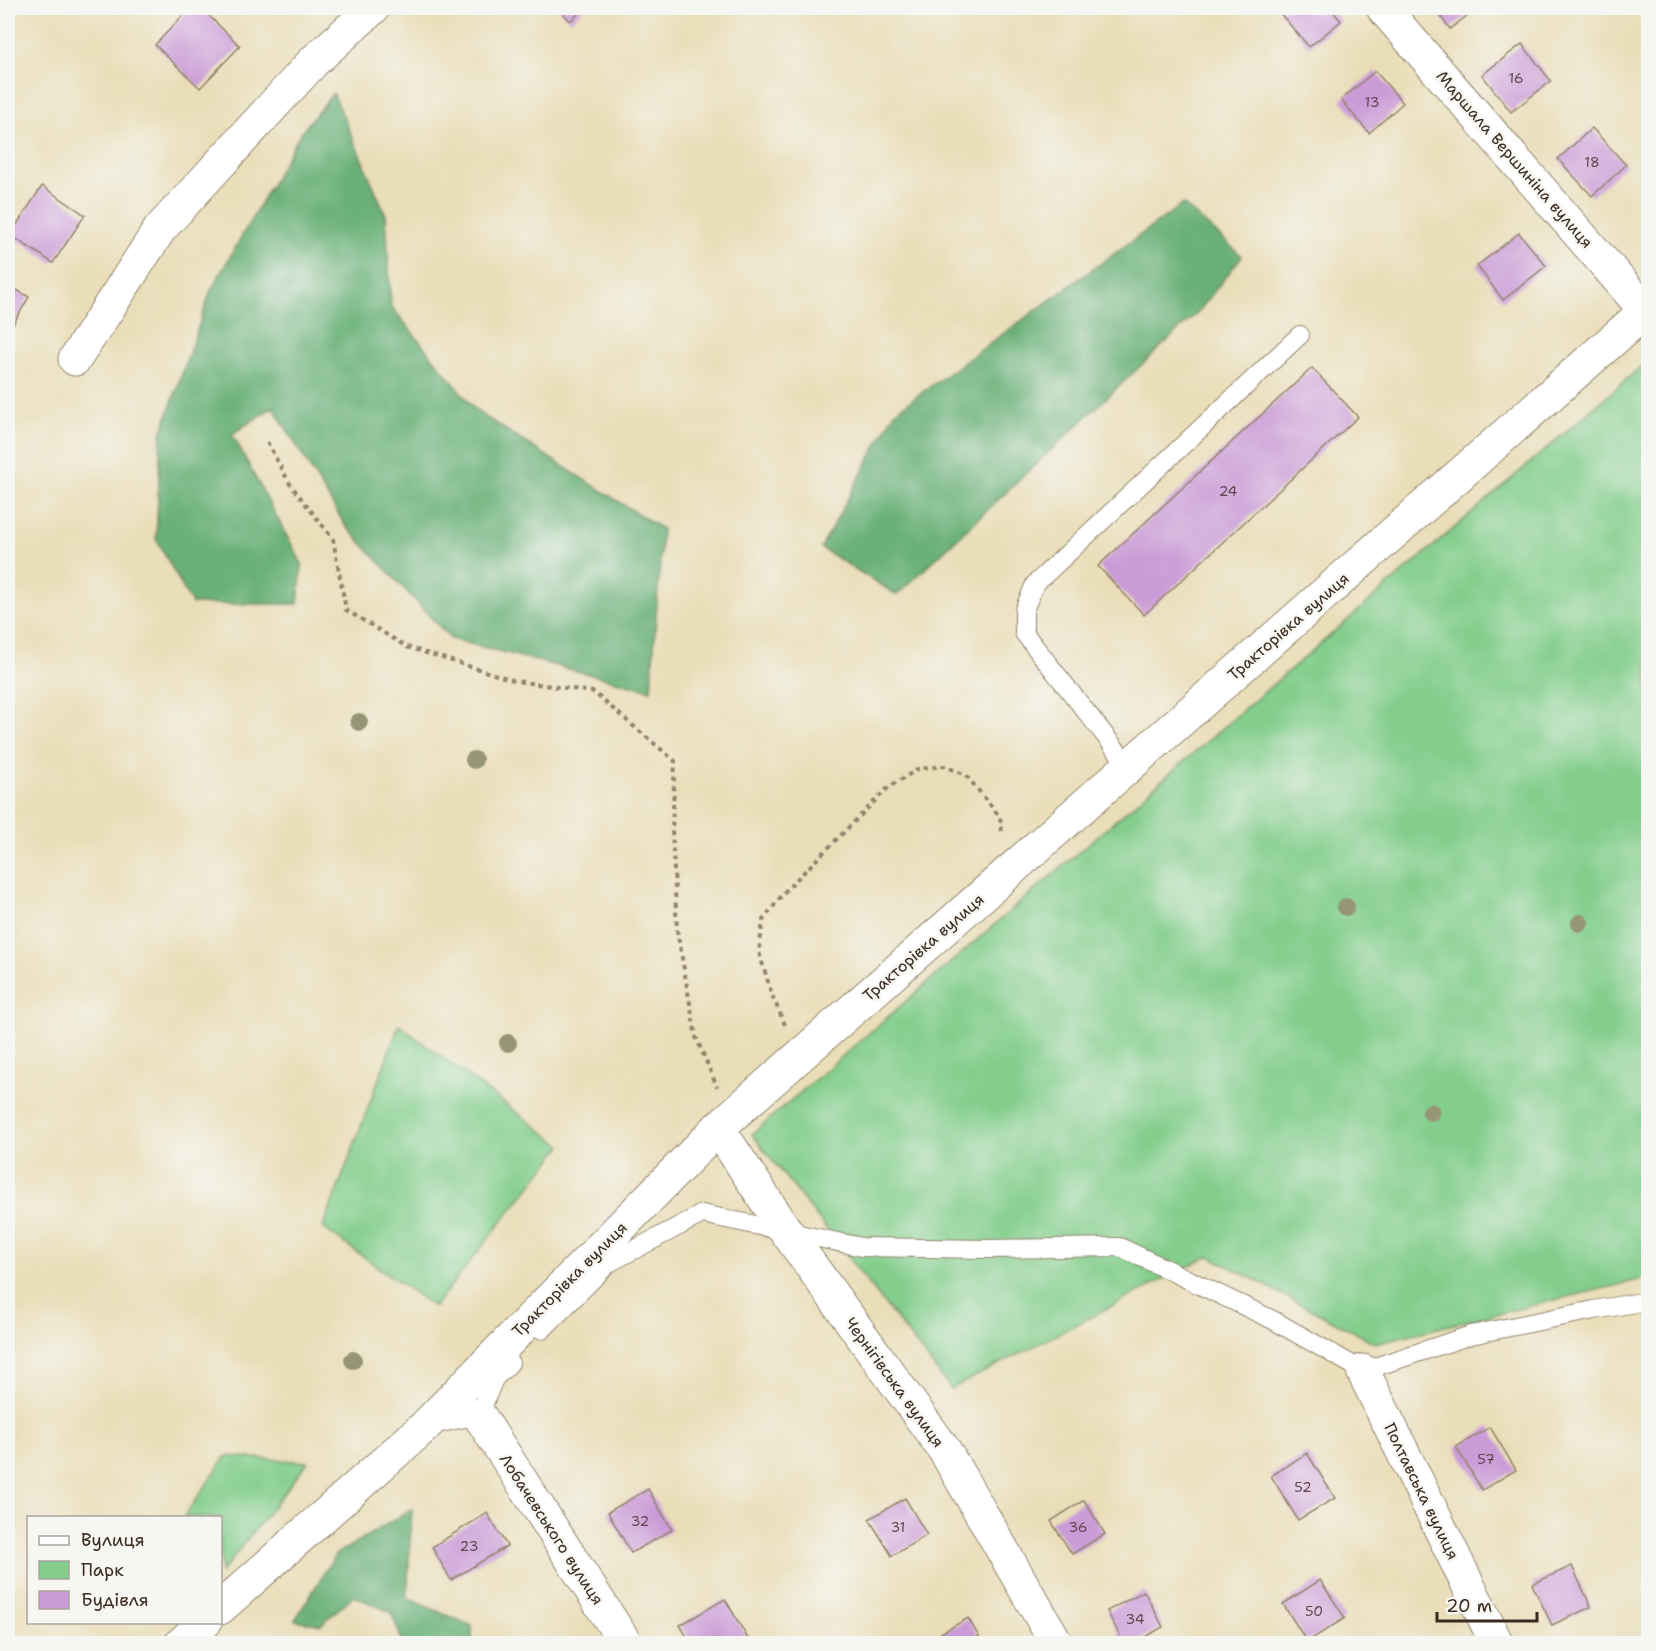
<svg xmlns="http://www.w3.org/2000/svg" width="1656" height="1651" viewBox="0 0 1656 1651" font-family="'Shantell Sans',sans-serif">
<style>
.green{fill:#83ce8c;stroke:#5f7c55;stroke-width:1.5}
.forest{fill:#6ab178;stroke:#526e4b;stroke-width:1.5}
.building{fill:#cb9bd7}
.lines{fill:none;stroke-linecap:round;stroke-linejoin:round}
.service-casing{stroke:#92846c;stroke-width:20}
.minor-casing{stroke:#92846c;stroke-width:35}
.path{stroke:#92846c;stroke-width:4;stroke-dasharray:4.5 4.5;stroke-linecap:butt}
.service{stroke:#fff;stroke-width:18}
.minor{stroke:#fff;stroke-width:33}
.tree{fill:#969676}
.labels{text-anchor:middle;stroke-width:5;stroke-linejoin:round;paint-order:stroke}
.number-label{font-size:14px;fill:#5f464c}
.street-label{font-size:16px;fill:#3b2a1e;stroke:#f6f6f2}
</style>
<rect width="100%" height="100%" fill="#f6f6f2"/>
<filter id="ink" filterUnits="userSpaceOnUse"><feTurbulence type="fractalNoise" baseFrequency=".0167" numOctaves="2"/><feDisplacementMap in="SourceGraphic" scale="12" xChannelSelector="R" yChannelSelector="G"/><feConvolveMatrix kernelMatrix="1 2 1 2 8 2 1 2 1" color-interpolation-filters="sRGB"/></filter>
<filter id="wash" filterUnits="userSpaceOnUse"><feTurbulence type="fractalNoise" baseFrequency=".008" numOctaves="4" result="noise"/><feDisplacementMap in="SourceGraphic" scale="24" xChannelSelector="R" yChannelSelector="G"/><feGaussianBlur stdDeviation="1.35" result="paint"/><feColorMatrix in="noise" values="0 0 0 0 0 0 0 0 0 0 0 0 0 0 0 0 0 1.4 0 .05"/><feComposite in="paint" operator="in"/></filter>
<g filter="url(#wash)">
<rect width="100%" height="100%" fill="#eadeb9"/>
<g class="green">
<path d="M1648 361V1278L1375 1343 1209 1256 951 1389 752 1134Z"/>
<path d="M399 1025 562 1146 434 1307 323 1228Z"/>
<path d="M226 1456 308 1462 221 1573 220 1518 184 1517Z"/>
</g>
<g class="forest">
<path d="M333 93 386 215 391 306 476 411 662 529 651 690 451 639 345 525 273 407 232 434 302 564 298 604H192L156 539 161 434 211 290 300 134Z"/>
<path d="M1183 204 1242 256 1199 311 897 595 821 548 895 412Z"/>
<path d="M412 1509 407 1598 472 1626V1643H403L391 1612 353 1596 321 1625 295 1620 335 1555Z"/>
</g>
<g id="blocks">
<g class="building">
<path d="M190 8H201L240 46 200 88 155 45Z"/>
<path d="M558 8H585L570 21Z"/>
<path d="M1285 8H1330L1341 21 1309 47 1279 12Z"/>
<path d="M1434 8H1477L1450 29Z"/>
<path d="M1522 44 1551 81 1511 112 1482 75Z"/>
<path d="M1375 71 1403 103 1369 133 1341 100Z"/>
<path d="M1592 128 1626 165 1592 196 1558 159Z"/>
<path d="M42 186 85 215 53 263 10 235Z"/>
<path d="M1519 233 1546 266 1503 300 1477 266Z"/>
<path d="M8 285 29 297 8 333Z"/>
<path d="M1312 368 1358 417 1144 615 1098 566Z"/>
<path d="M1490 1427 1516 1470 1482 1490 1456 1447Z"/>
<path d="M1307 1453 1335 1498 1298 1520 1271 1476Z"/>
<path d="M648 1489 672 1530 631 1553 608 1512Z"/>
<path d="M905 1498 927 1535 892 1556 869 1519Z"/>
<path d="M1084 1500 1105 1534 1072 1554 1051 1521Z"/>
<path d="M487 1513 507 1546 451 1580 432 1547Z"/>
<path d="M1572 1566 1591 1607 1552 1625 1532 1584Z"/>
<path d="M1320 1580 1345 1618 1307 1642 1283 1604Z"/>
<path d="M1144 1591 1163 1627 1132 1644H1124L1107 1611Z"/>
<path d="M725 1599 751 1644H691L680 1625Z"/>
<path d="M968 1618 982 1642 926 1644 925 1642Z"/>
</g>
</g>
</g>
<g filter="url(#ink)">
<use href="#blocks" fill-opacity="0" stroke="#92846c" stroke-width="1.5"/>
<g class="lines">
<g class="service-casing">
<g id="service">
<path d="M1129 766 1024 633V610L1035 584 1300 335"/>
<path d="M542 1330 609 1263 702 1214 862 1247 988 1249 1120 1247 1273 1320 1363 1371 1471 1335 1594 1310 1648 1301"/>
<path d="M432 1425 479 1415 494 1379 510 1363"/>
</g>
</g>
<g class="minor-casing">
<g id="minor">
<path d="M1383 8 1646 311"/>
<path d="M75 359 160 229 313 62 373 8"/>
<path d="M718 1128 786 1231 945 1451 1057 1644"/>
<path d="M1363 1371 1497 1644"/>
<path d="M479 1415 626 1644"/>
<path d="M220 1608 424 1427 718 1128 1648 309"/>
<path d="M181 1644 205 1622"/>
</g>
</g>
<g class="path">
<path d="M267 442 290 484 333 539 346 610 407 647 516 681 593 692 675 761 672 830 677 930 696 1037 717 1087"/>
<path d="M785 1025 772 995 759 952 763 920 786 890 889 787 918 769 944 766 966 775 1000 817 1002 833"/>
</g>
<use href="#service" class="service"/>
<use href="#minor" class="minor"/>
</g>
<g class="tree">
<circle cx="359" cy="722" r="9"/>
<circle cx="474" cy="760" r="9"/>
<circle cx="1346" cy="907" r="9"/>
<circle cx="1580" cy="923" r="9"/>
<circle cx="508" cy="1043" r="9"/>
<circle cx="1431" cy="1112" r="9"/>
<circle cx="353" cy="1360" r="9"/>
</g>
</g>
<g class="labels">
<g class="number-label">
<text x="1516" y="83">16</text>
<text x="1372" y="107">13</text>
<text x="1592" y="167">18</text>
<text x="1228" y="496">24</text>
<text x="1486" y="1464">57</text>
<text x="1303" y="1492">52</text>
<text x="640" y="1526">32</text>
<text x="898" y="1532">31</text>
<text x="1078" y="1532">36</text>
<text x="469" y="1551">23</text>
<text x="1314" y="1616">50</text>
<text x="1135" y="1624">34</text>
</g>
<g class="street-label">
<text transform="translate(1515 159) rotate(49)" y="6">Маршала Вершиніна вулиця</text>
<text transform="translate(1288 626) rotate(-41)" y="6">Тракторівка вулиця</text>
<text transform="translate(923 947) rotate(-41)" y="6">Тракторівка вулиця</text>
<text transform="translate(569 1279) rotate(-45)" y="6">Тракторівка вулиця</text>
<text transform="translate(895 1382) rotate(54)" y="6">Чернігівська вулиця</text>
<text transform="translate(1422 1491) rotate(64)" y="6">Полтавська вулиця</text>
<text transform="translate(552 1529) rotate(57)" y="6">Лобачевського вулиця</text>
</g>
</g>
<rect width="1656" height="1651" fill="none" stroke="#f6f6f2" stroke-width="30"/>
<rect x="27" y="1516" width="195" height="108" fill="#f6f6f2" stroke="#aba49d" stroke-width="1.5"/>
<rect x="39" y="1536" width="30" height="9" fill="#ffffff" stroke="#aba49d" stroke-width="1.5"/>
<text x="81" y="1546" font-size="18" fill="#3b2a1e">Вулиця</text>
<rect x="39" y="1561" width="30" height="18" fill="#83ce8c" stroke="#aba49d" stroke-width="1.5"/>
<text x="81" y="1576" font-size="18" fill="#3b2a1e">Парк</text>
<rect x="39" y="1591" width="30" height="18" fill="#cb9bd7" stroke="#aba49d" stroke-width="1.5"/>
<text x="81" y="1606" font-size="18" fill="#3b2a1e">Будівля</text>
<path d="M1437 1612v9h100v-9" fill="none" stroke="#3b2a1e" stroke-width="3"/>
<text x="1446" y="1612" font-size="18" fill="#3b2a1e" stroke="#f6f6f2" stroke-width="4.5" paint-order="stroke">20 m</text>
</svg>
